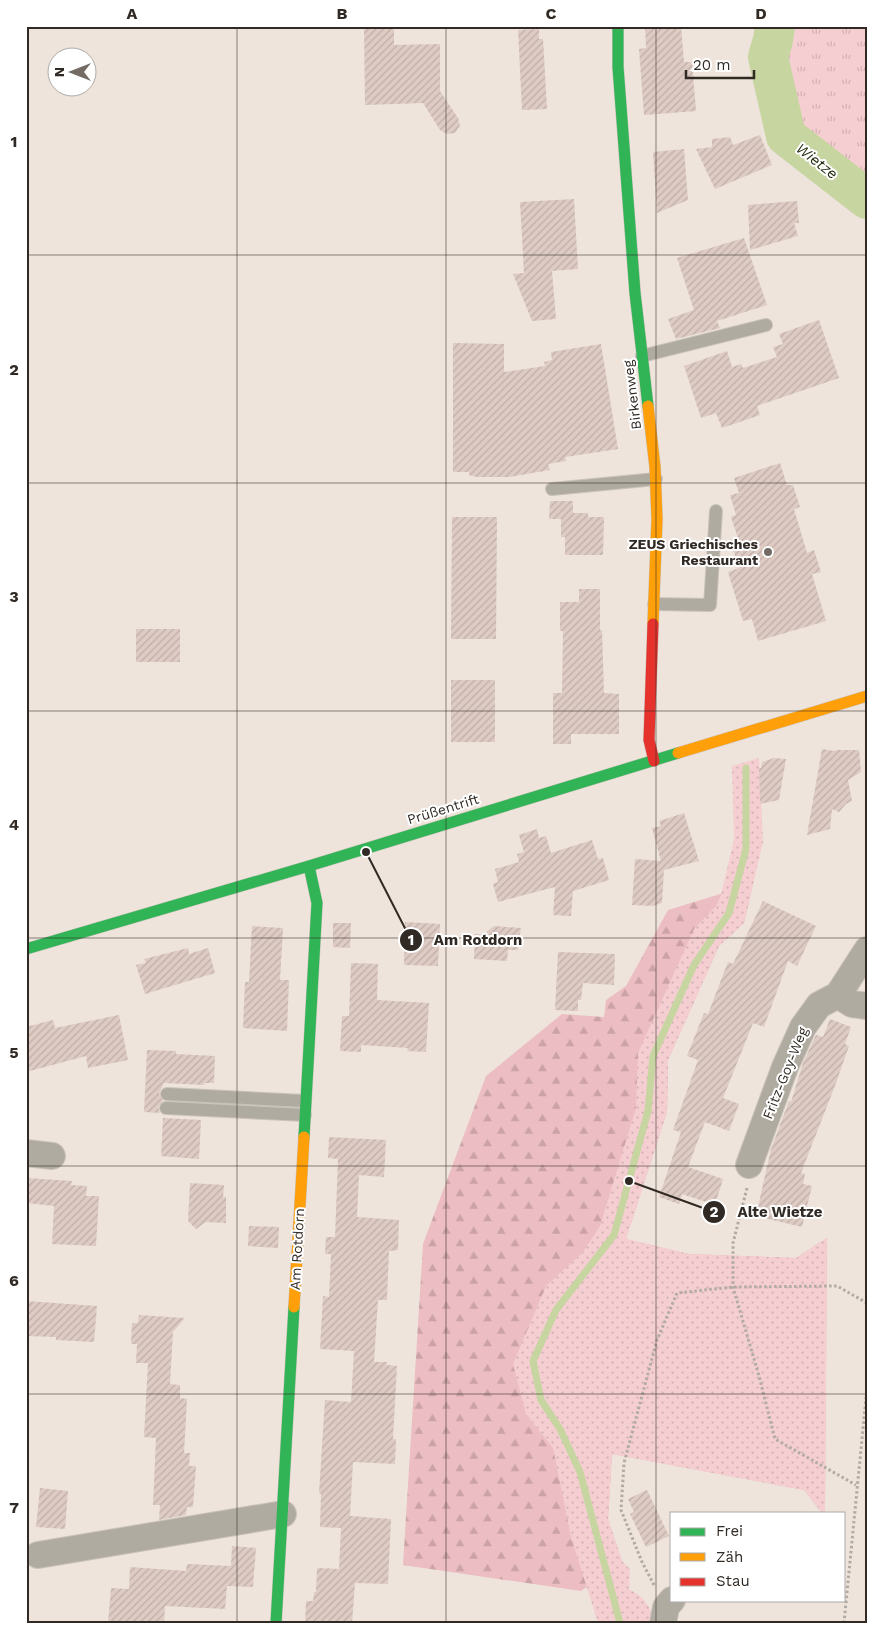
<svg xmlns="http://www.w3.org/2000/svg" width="893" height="1649" viewBox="0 0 893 1649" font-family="'Work Sans',sans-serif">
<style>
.grass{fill:url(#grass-tufts)}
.forest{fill:url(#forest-firs)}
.park{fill:url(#park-dots)}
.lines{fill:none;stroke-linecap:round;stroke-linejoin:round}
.stream{stroke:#c7d5a1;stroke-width:7}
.river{stroke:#c7d5a1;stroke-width:40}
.building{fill:url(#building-hatch)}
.lane-casing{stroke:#cac3bc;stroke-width:14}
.street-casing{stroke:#cac3bc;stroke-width:28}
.fast-casing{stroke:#cac3bc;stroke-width:12}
.slow-casing{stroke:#cac3bc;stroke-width:12}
.jam-casing{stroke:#cac3bc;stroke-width:12}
.path{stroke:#b1aba3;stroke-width:3;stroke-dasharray:2.5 2.5;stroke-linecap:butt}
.lane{stroke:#b0aba1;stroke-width:12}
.street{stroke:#b0aba1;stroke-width:26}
.fast{stroke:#30b455;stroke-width:11}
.slow{stroke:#ff9f0a;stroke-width:11}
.jam{stroke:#e5322d;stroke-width:11}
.grid{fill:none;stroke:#312a24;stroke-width:1;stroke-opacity:0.55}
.poi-dot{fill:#736b64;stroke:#fff;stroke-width:2}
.labels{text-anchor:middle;stroke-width:4;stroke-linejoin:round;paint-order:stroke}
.street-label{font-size:14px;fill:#312a24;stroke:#fff}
.poi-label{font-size:14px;font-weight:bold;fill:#312a24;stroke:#fff;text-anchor:end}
.water-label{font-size:15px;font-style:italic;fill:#252e10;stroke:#fff}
.leader{fill:none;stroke:#312a24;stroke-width:2}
.callout-dot{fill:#312a24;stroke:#fff;stroke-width:2}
.mark-label{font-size:15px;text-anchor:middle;font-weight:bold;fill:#fff}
.callout-label{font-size:15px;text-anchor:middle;font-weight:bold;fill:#312a24;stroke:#fff;stroke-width:4;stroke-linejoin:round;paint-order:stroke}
.neatline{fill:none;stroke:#312a24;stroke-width:2}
.grid-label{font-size:16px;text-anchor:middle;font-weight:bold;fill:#312a24}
</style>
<defs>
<pattern id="grass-tufts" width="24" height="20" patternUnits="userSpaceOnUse" patternTransform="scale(1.25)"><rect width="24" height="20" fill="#f5ced2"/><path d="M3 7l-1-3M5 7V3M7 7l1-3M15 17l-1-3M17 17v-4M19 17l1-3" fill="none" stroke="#d2b1b4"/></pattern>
<pattern id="forest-firs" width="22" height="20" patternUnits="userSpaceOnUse" patternTransform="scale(1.25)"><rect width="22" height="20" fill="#ecbdc3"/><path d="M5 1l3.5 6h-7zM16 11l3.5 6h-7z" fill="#cba3a7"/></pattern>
<pattern id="park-dots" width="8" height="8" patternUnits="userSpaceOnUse" patternTransform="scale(1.25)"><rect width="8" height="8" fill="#f5ced2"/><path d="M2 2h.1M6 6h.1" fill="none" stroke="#d2b1b4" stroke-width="1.8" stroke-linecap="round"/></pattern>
<pattern id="building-hatch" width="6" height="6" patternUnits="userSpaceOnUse" patternTransform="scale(1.25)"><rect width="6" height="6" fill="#decbc4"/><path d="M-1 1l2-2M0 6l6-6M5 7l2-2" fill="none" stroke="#bfaea8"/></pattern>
</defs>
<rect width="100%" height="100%" fill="#eee4db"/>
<path class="grass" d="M770 26H867V209L779 139 763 55 768 39Z"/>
<path class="forest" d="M753 884 744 923 719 946 668 1060 667 1112 626 1239 689 1254 796 1258 827 1238 825 1513H822L804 1490 612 1454 608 1519 622 1561 581 1591 403 1565 423 1244 486 1076 562 1014 604 1017 606 1000 626 986 668 910Z"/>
<path class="park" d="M759 758 763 842 744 923 719 946 668 1060 667 1112 626 1239 689 1254 796 1258 827 1238 825 1513H822L804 1490 612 1454 608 1519 622 1561 630 1569 629 1589C643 1596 652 1607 654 1623H598L571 1537 553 1448 526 1414 513 1364 546 1286 583 1252 600 1226 636 1108 638 1053 694 929 716 906 721 895 734 839 732 766Z"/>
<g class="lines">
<path class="stream" d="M620 1623 580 1472 560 1429 541 1400 533 1361 556 1310 614 1235 648 1111 653 1056 694 965 729 913 746 849V768"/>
<path class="river" d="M775 26 773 40 768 57 786 136 867 199"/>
</g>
<path class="building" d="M364 26H394V45L440 44V91L458 118 460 126 455 133 447 134 440 130 423 103 365 105Z
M645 26H681L684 62H692L696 111 644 115 639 49 646 48Z
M539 29V39H543L547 109 522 110 518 30Z
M760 135 772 165 715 189 696 149 712 147V139L730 137 733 145Z
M684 149 688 200 657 213 653 152Z
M574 199 578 269 552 271 556 319 532 321 513 274 524 273 520 202Z
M797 201 799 223H794L798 236 750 250 748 205Z
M744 238 767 305 717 321 720 328 676 339 668 319 694 310 677 258Z
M819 320 839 378 757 406 760 415 722 428 716 413 701 418 684 366 727 351 732 367 741 364 743 368 777 357 773 347 783 344 779 334Z
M453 343 504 344V372L545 366 544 362 552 360 551 352 601 344 618 449 565 457 566 461 548 464 550 470 509 477H477L469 475V472H453Z
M780 463 787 485H793L800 507 794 509 807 553 814 550 821 572 812 574 826 621 758 641 752 619 743 621 728 572 739 568 730 540 738 538 731 517 736 515 730 495 739 493 734 478Z
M550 501H573V513H588V517H604L603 555H565V537H561V519H549Z
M452 517H497L496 639H451Z
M579 589H600V630H602L604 693 619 694V734H571V744H553V693H562L563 631H560V602H579Z
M136 629H180V662H136Z
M451 680H495V742H451Z
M822 749 834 751 836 750H859L861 772 848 780 852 801 846 804 839 812 832 809 830 829 807 835Z
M774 758 786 759 779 800 760 804 759 768H761L762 762Z
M684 813 699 861 664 870 662 903 652 906 632 905 635 859 661 861 652 828 661 826 659 821Z
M537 829 539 838 546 836 551 853 592 840 598 859 603 858 609 880 573 891 571 916 553 915 555 887 498 902 493 884 498 882 495 869 519 862 517 854 524 852 519 835Z
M763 901 816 926 797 966 788 961 764 1027 753 1023 723 1098 739 1104 729 1131 705 1122 688 1167 723 1179 715 1205 682 1194 679 1204 659 1197 681 1132 673 1130 698 1060 687 1056 704 1013 708 1014 728 962 733 964Z
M405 922 440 924 438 966 404 965Z
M333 923H351L350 948 333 947Z
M252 926 283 928 280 980H289L287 1031 243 1028 245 982H249Z
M494 926 521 928 518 950H508L507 961 474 959 475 934H484Z
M188 948 189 954 208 948 215 973 145 994 136 965 146 963 144 959Z
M558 952 615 954 614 985 583 983 581 1000H578V1011L555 1010Z
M351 963 378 964 377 1000 429 1003 426 1052 407 1051 408 1048 361 1045V1052L340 1051 342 1016H349Z
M119 1015 128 1060 88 1068 86 1056 26 1072V1027L53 1020 55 1028Z
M830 1019 851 1027 845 1044 849 1046 836 1083 801 1173 805 1174 803 1184 812 1186 802 1227 756 1216 771 1149 789 1101 791 1102 803 1063 816 1035 823 1037Z
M147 1050 176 1051V1054L215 1056 214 1083H204V1085L164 1083 159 1093 163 1101 158 1107 160 1113 144 1112Z
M163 1118 201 1120 199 1159 161 1156Z
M329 1137 386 1140 384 1177 359 1175 357 1217 399 1220 398 1250 389 1251 387 1300H378L374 1362H387V1365L397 1366 393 1439H396L395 1464 353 1462 350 1516 391 1519 388 1584 355 1583 352 1623H305L306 1601H313L314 1592H316L317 1568 339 1569 341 1528 320 1527 321 1494 319 1493 325 1400 351 1402 354 1351 320 1349 323 1296 329 1297 331 1254H325L326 1237H335L338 1159 328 1158Z
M26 1178 72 1181 71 1185 87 1186 86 1196H99L96 1246 52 1244 54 1206 26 1203Z
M190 1183 224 1185 223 1197H226V1223L206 1222 196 1229 188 1221Z
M249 1226 279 1227 278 1248 248 1246Z
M26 1301 97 1306 94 1342 56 1340V1337L26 1336Z
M139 1315 185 1318 173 1332 170 1384 180 1385V1398L187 1399 184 1453H190L189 1466H196L193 1507H187L186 1515 159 1520 160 1505H153L156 1438 144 1437 148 1363H136L137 1344H131L132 1323H138Z
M40 1488 68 1491 65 1529 36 1527Z
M647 1490 669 1536 646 1547 630 1514 634 1512 628 1499Z
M232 1546 256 1548 253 1587 227 1586 225 1609 165 1606 164 1623H108L111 1588 129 1589 130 1567 186 1571 187 1564 231 1566Z"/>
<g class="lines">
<defs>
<path id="lane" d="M642 356 766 325
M552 489 656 479
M654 604 710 605 716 511
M167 1094 305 1101
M166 1108 305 1115"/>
<path id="street" d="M838 995 852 1004 867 1006
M26 1153 52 1156
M749 1165 785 1067 803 1027 819 1005 838 995 867 950
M38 1555 283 1514
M663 1623 666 1607 672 1600"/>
<path id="fast" d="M618 26V67L635 293 648 406
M26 949 309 866 678 753
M304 1137 317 903 309 866
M276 1623 294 1307"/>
<path id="slow" d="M648 406 655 467 657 519 653 624
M678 753 867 696
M294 1307 304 1137"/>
<path id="jam" d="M653 624 649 740 654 761"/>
</defs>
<use href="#lane" class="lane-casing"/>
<use href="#street" class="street-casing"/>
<use href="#fast" class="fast-casing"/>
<use href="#slow" class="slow-casing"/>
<use href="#jam" class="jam-casing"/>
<path class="path" d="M747 1188 733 1243V1287L759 1376 775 1439 856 1485
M654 1585 642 1562 621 1510 624 1463 657 1340 677 1293 733 1287 837 1286 867 1303
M844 1623 867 1388"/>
<use href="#lane" class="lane"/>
<use href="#street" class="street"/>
<use href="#fast" class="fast"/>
<use href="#slow" class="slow"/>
<use href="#jam" class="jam"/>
</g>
<path class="grid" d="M237 26V1623M446 26V1623M656 26V1623M26 255H867M26 483H867M26 711H867M26 938H867M26 1166H867M26 1394H867"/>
<circle class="poi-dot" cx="768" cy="552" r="5"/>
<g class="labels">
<g class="street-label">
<text transform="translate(632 395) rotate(-97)" y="5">Birkenweg</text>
<text transform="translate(443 809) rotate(-17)" y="5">Prüßentrift</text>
<text transform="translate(785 1073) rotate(-68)" y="5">Fritz-Goy-Weg</text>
<text transform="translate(297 1249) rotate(-87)" y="5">Am Rotdorn</text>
</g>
<g class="poi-label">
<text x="758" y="549">ZEUS Griechisches<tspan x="758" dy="16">Restaurant</tspan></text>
</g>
<g class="water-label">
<text transform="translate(817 161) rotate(38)" y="5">Wietze</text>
</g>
</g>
<path class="leader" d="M366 852L411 940M629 1181L714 1212"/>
<g class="callout-dot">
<circle cx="366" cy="852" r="5"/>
<circle cx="629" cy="1181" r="5"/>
<circle cx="411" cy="940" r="12"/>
<circle cx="714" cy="1212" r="12"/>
</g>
<g class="mark-label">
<text x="411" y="945">1</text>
<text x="714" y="1217">2</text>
</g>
<g class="callout-label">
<text x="478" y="945">Am Rotdorn</text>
<text x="780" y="1217">Alte Wietze</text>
</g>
<rect width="893" height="1649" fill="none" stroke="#ffffff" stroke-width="55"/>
<rect x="670" y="1512" width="175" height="90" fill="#ffffff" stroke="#adaaa7"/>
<rect x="680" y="1528" width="25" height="8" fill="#30b455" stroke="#adaaa7"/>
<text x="716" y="1536" font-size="15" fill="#312a24">Frei</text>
<rect x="680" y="1553" width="25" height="8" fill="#ff9f0a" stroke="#adaaa7"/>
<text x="716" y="1562" font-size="15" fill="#312a24">Zäh</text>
<rect x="680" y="1578" width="25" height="8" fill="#e5322d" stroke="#adaaa7"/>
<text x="716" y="1586" font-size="15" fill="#312a24">Stau</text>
<g transform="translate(72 72) rotate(270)"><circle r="24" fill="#ffffff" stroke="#adaaa7"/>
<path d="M0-4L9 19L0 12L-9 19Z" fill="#736b64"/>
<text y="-8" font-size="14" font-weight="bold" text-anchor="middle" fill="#312a24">N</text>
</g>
<path d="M686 70v8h68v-8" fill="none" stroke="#312a24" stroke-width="2.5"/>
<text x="693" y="70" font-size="15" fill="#312a24" stroke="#ffffff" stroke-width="4" paint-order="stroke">20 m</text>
<rect x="28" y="28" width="838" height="1594" class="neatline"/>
<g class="grid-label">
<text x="132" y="19">A</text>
<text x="342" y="19">B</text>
<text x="551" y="19">C</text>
<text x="761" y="19">D</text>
<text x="14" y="147">1</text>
<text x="14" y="375">2</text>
<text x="14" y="602">3</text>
<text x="14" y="830">4</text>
<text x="14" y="1058">5</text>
<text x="14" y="1286">6</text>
<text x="14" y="1513">7</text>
</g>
</svg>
